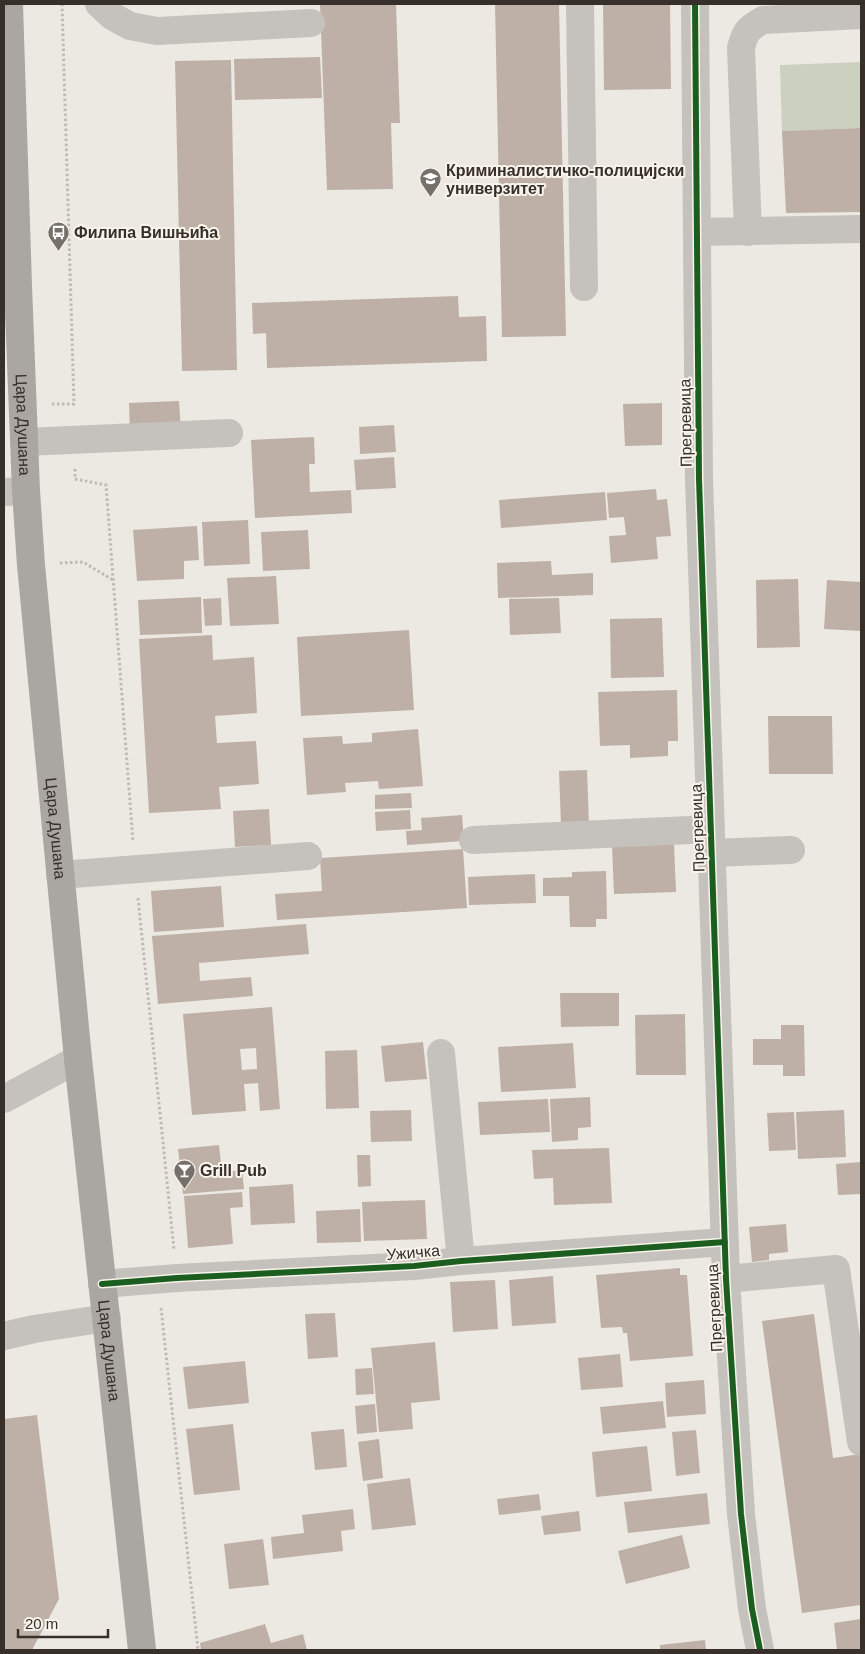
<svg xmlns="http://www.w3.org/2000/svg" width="865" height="1654" viewBox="0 0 865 1654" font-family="Helvetica,sans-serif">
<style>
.green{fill:#cbd1be}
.building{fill:#beb0a6;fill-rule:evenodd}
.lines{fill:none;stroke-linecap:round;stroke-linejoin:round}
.path{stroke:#bebab4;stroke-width:3;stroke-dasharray:2.5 2.5;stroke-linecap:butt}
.minor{stroke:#c5c1bc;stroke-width:28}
.major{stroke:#aaa6a1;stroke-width:28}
.cycleway-casing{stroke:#f8f4eb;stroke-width:9}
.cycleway{stroke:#1b5e20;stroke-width:6}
.labels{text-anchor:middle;stroke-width:4;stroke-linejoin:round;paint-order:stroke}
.poi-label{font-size:16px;font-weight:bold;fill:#362f2a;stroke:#f8f4eb;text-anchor:start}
.street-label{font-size:16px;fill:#362f2a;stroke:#f8f4eb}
</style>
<rect width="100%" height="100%" fill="#ece9e3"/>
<path class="green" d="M861 62V128L782 131 780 65Z"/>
<path class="building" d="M320 4H396L400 123H391L393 189 327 190Z
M495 4H559L566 336 502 337Z
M603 4H670L671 89 604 90Z
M320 57 322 98 235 100 234 59Z
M231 60 237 370 182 371 175 61Z
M861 128V212L786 213 782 131Z
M458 296 459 317 486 316 487 361 267 368 266 333 253 334 252 303Z
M179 401 181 432 130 434 129 403Z
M662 403V445L625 446 623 404Z
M394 425 396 452 360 454 359 427Z
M314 437 315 464H309L310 492 351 490 352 513 255 518 251 440Z
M394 457 396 488 356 490 354 460Z
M656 489 657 500 667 499 671 536 656 537 658 559 611 563 609 536 626 535 624 517 609 518 607 493Z
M605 492 607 520 501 528 499 500Z
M248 520 250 564 204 566 202 522Z
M197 526 199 560 184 561V579L137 581 133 530Z
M308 530 310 569 263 571 261 532Z
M551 561 552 575 593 573V595L498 598 497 563Z
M276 576 279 624 230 626 227 578Z
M798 579 800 647 757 648 756 580Z
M827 580 861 582V631L824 629Z
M201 597 202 633 140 635 138 600Z
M221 598 222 625 205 626 203 599Z
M559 598 561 633 510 635 509 599Z
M662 618 664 677 611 678 610 619Z
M409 630 414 710 301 716 297 637Z
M212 635 213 660 254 657 257 713 215 716 217 743 256 741 259 784 219 787 221 809 149 813 139 639Z
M677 690 678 741H668V756L630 758V745L600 746 598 692Z
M768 716H832L833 774H769Z
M418 729 423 786 379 789 378 781 345 783 346 792 307 795 303 738 342 736 343 744 372 742V733Z
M587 770 589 825 561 826 559 771Z
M411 793 412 808 375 809V795Z
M269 809 271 845 235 847 233 811Z
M410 810 411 829 376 831 375 812Z
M462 815 464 841 407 845 406 831 422 830 421 818Z
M674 844 676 892 614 894 612 846Z
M463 849 467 908 277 920 275 894 322 891 320 858Z
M606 871 607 919H596V927H570L569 896H543V878L572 877V872Z
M535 874 536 903 469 905 468 877Z
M221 886 224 927 154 932 151 891Z
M306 924 309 954 199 963 200 981 251 977 253 996 158 1004 152 936Z
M560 993H619V1026L561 1027Z
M272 1007 280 1109 260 1111 258 1083 244 1084 246 1111 192 1115 183 1014ZM256 1048 257 1069 242 1070 240 1049Z
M685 1014 686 1075H636L635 1015Z
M781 1025H804L805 1076H783V1065H753V1039H781Z
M423 1042 427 1079 385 1082 381 1046Z
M573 1043 576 1088 501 1092 498 1047Z
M357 1050 359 1108 326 1109 325 1051Z
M590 1097 591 1127 578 1128V1140L552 1142 550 1099Z
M548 1099 550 1132 480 1135 478 1102Z
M411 1110 412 1141 371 1142 370 1111Z
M844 1110 846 1157 798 1159 796 1112Z
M794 1112 796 1150 769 1151 767 1113Z
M219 1145 222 1172 242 1170 244 1189 183 1194 178 1149Z
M609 1148 612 1203 554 1205 553 1178 534 1179 532 1150Z
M357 1155H370L371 1186 358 1187Z
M861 1162V1194L838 1195 836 1164Z
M293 1184 295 1223 251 1225 249 1187Z
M242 1192 243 1207 230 1208 233 1244 188 1248 184 1196Z
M425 1200 427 1239 364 1241 362 1202Z
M360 1209 361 1242 317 1243 316 1211Z
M786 1224 788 1252 769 1254V1260L752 1262 749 1227Z
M680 1268V1275H687L693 1356 630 1361 627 1333H623L622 1327 601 1328 596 1275Z
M553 1276 556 1323 512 1326 509 1280Z
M495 1280 498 1329 453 1332 450 1282Z
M335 1313 338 1357 308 1359 305 1314Z
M814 1314 833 1458 861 1454V1605L802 1613 762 1321Z
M435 1342 440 1400 411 1403 413 1429 379 1432 371 1348Z
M620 1354 623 1387 581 1390 578 1358Z
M245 1361 249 1403 188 1409 183 1367Z
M372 1368 374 1394 356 1395 355 1369Z
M704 1380 706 1414 667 1417 665 1383Z
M663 1401 666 1428 603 1434 600 1407Z
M375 1404 377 1432 357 1434 355 1406Z
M37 1415 59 1599 32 1650H4V1419Z
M233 1424 240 1490 194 1495 186 1429Z
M344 1429 347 1467 315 1470 311 1432Z
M696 1430 700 1473 676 1476 672 1432Z
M379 1439 383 1478 363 1481 358 1442Z
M647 1446 652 1491 596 1497 592 1452Z
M410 1478 416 1525 372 1530 367 1484Z
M707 1493 710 1524 628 1533 624 1502Z
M539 1494 541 1510 499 1515 497 1499Z
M353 1509 355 1529 341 1531 343 1551 273 1559 271 1537 304 1533 302 1515Z
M579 1511 581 1531 544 1535 541 1516Z
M682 1535 690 1568 626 1584 618 1551Z
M263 1539 269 1585 229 1589 224 1544Z
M861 1619V1650H837L834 1623Z
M265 1624 271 1643 303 1634 307 1650H201L200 1643Z
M705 1640 706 1650H660V1645Z"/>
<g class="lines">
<path class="path" d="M52 404H74L62 4
M75 469V479L106 485 133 842
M60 563 83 562 113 580
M138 898 174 1250
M161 1308 198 1650"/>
<path class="minor" d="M99 4 112 16 130 26 157 31 311 23
M580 4 584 287
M695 4 699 479 726 1279 741 1514 752 1609 760 1650
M697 232 861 229
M748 232 741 48C745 32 748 28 763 20L861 15
M25 442 229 433
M4 492 26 491
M473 840 711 829
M712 853 791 850
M60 875 308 856
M441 1053 461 1261
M4 1099 78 1059
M726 1279 836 1269 861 1442
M102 1284 177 1278 414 1266 461 1261 725 1242
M4 1336 34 1329 107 1318"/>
<path class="major" id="s1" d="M9 4 18 286 26 491 31 565 78 1059 142 1650"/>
<defs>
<path id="cycleway" d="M695 4 699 479 726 1279 741 1514 752 1609 760 1650
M102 1284 177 1278 414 1266 461 1261 725 1242"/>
</defs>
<use href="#cycleway" class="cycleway-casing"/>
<use href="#cycleway" class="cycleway"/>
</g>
<defs>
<symbol id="university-pin" viewBox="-11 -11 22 30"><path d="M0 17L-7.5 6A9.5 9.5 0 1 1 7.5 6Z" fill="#76706b" stroke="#f8f4eb"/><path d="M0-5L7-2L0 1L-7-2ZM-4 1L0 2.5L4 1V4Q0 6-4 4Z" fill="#fff"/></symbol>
<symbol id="bus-pin" viewBox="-11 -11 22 30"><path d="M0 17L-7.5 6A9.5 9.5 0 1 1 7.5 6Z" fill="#76706b" stroke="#f8f4eb"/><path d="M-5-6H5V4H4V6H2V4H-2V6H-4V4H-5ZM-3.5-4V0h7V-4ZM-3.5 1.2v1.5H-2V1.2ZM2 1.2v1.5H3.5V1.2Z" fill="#fff"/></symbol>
<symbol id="bar-pin" viewBox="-11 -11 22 30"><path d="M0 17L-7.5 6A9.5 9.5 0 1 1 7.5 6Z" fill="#76706b" stroke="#f8f4eb"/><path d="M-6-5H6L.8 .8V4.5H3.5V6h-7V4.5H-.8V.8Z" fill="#fff"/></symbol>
</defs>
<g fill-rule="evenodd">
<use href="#university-pin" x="418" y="166" width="25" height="34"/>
<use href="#bus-pin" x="46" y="220" width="25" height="34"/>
<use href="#bar-pin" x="172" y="1158" width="25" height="34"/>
</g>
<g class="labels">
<g class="poi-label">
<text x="446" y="176">Криминалистичко-полицијски<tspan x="446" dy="18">универзитет</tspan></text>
<text x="74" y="238">Филипа Вишњића</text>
<text x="200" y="1176">Grill Pub</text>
</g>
<g class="street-label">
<text transform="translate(685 423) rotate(-91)" y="6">Прегревица</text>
<text dy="6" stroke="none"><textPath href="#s1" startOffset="421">Цара Душана</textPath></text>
<text dy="6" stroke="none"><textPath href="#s1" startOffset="826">Цара Душана</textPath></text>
<text transform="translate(697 828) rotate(-92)" y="6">Прегревица</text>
<text transform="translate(413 1252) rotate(-5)" y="6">Ужичка</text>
<text transform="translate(714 1308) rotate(-93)" y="6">Прегревица</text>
<text dy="6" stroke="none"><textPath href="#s1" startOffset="1351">Цара Душана</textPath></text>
</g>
</g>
<rect width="865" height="1654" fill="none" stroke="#362f2a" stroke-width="10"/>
<path d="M18 1629v8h90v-8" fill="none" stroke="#362f2a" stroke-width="2.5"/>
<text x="25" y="1629" font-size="15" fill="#362f2a" stroke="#f8f4eb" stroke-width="4" paint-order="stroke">20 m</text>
</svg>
